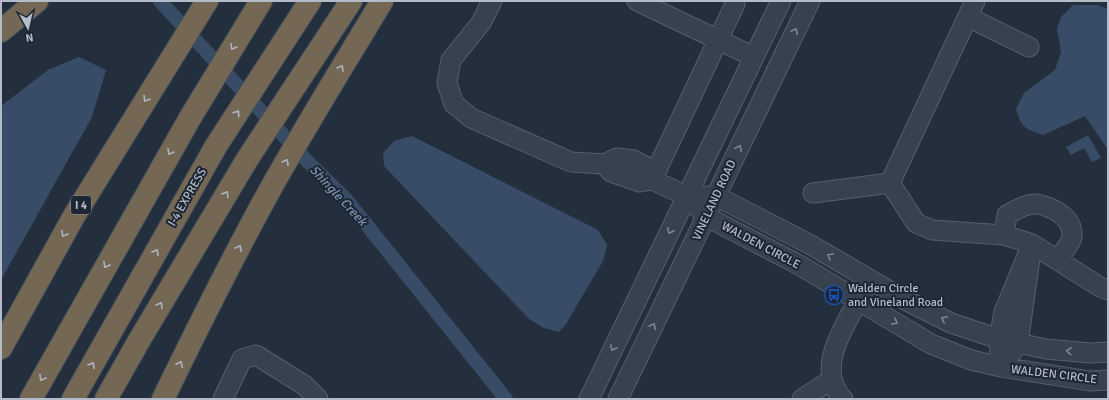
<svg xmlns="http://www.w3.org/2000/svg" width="1109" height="400" viewBox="0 0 1109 400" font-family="Signika,sans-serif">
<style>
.water{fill:#394c67}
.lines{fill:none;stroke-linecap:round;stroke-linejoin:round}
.canal{stroke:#394c67;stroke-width:14}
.minor-casing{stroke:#565f6c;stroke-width:21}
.highway-casing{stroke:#434c59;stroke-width:24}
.minor{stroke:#38414e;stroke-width:19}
.highway{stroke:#746855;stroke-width:22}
.oneway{stroke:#7c8592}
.oneway2{stroke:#aeb4bd}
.labels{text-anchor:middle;stroke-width:4;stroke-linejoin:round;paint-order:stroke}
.shield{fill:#1d2633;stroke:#878f9c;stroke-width:1}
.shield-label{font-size:11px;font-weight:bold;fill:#b4bcc9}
.street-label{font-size:12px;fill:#b4bcc9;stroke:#1d2633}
.poi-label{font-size:12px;fill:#b4bcc9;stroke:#1d2633;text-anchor:start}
.water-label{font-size:13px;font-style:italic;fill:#7c92b1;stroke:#1d2633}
</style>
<rect width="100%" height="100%" fill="#242f3e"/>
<path class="water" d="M1073 5H1098L1108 9V150L1085 116 1043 135C1026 129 1021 128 1016 109L1024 93 1055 70 1061 52 1057 29 1061 17Z
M79 57 106 70 92 117 1 280V106L48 70Z
M1088 135 1101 158 1092 162 1084 148 1071 155 1066 147Z
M412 136 598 230 607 245 603 261 566 324 559 332 544 328 529 319 384 166 383 153 394 141Z"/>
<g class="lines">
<path class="canal" d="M160 1 305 159 346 199 506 399"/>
<defs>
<path id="minor" d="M492 1 481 23 451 60 447 83 454 104 471 118 571 162 604 164 617 158 633 160 647 167 652 180
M637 1 754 57
M975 1 890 183 916 223 932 230 1004 235 1032 244 1100 287 1108 290
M968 17 1029 47
M604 164 611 172 640 182 652 180 687 196 707 217 801 266 931 344 971 360 1001 367 1090 381 1108 380
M652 180 735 4
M813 193 890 183
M687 196H716L811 245 905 300 951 323 999 339 1046 349 1090 353 1108 352
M1004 235 1007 215C1015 210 1027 203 1037 204 1053 207 1074 218 1072 237 1071 244 1061 254 1057 260
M1032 244 1018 344 1001 367 999 339 1004 312Z
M223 399 242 359 256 355 304 385 318 399
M589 399 781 1
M618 399 810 1
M802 399 831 380
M843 399C839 396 838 393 836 389 819 358 851 317 864 289"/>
<path id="highway" d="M1 31 37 1
M1 348 74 216 207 1
M31 399 190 118 261 1
M73 399 216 146 310 1
M106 399 140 339 248 158 351 1
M163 399C196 331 230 263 266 197 303 130 343 66 382 1"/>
</defs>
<use href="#minor" class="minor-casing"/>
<use href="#highway" class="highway-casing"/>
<use href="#minor" class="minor"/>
<use href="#highway" class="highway"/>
</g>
<defs><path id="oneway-chevron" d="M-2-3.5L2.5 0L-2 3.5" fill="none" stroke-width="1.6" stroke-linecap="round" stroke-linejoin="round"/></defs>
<g class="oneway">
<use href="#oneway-chevron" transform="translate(795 31) rotate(-64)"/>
<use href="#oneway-chevron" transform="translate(739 148) rotate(-64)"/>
<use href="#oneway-chevron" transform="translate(670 231) rotate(116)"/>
<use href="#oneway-chevron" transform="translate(830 256) rotate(-150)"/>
<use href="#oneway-chevron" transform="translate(944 319) rotate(-153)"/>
<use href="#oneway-chevron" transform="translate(895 322) rotate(31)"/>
<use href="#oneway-chevron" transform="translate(653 326) rotate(-64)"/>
<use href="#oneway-chevron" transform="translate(613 348) rotate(116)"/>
<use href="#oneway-chevron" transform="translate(1069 351) rotate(-175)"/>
</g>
<g class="oneway2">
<use href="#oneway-chevron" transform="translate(233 47) rotate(121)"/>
<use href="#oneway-chevron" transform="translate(341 68) rotate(-59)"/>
<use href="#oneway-chevron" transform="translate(146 99) rotate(122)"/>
<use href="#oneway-chevron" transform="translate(237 113) rotate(-57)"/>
<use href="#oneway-chevron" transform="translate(170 152) rotate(120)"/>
<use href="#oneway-chevron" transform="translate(286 162) rotate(-60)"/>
<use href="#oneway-chevron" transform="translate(226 194) rotate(-59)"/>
<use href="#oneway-chevron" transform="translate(64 234) rotate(119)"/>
<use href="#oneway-chevron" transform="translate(239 248) rotate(-62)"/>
<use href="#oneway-chevron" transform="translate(156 252) rotate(-60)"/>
<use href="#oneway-chevron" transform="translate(106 265) rotate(119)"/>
<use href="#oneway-chevron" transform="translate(160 305) rotate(-59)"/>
<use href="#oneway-chevron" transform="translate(180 364) rotate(-64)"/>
<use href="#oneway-chevron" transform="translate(92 365) rotate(-60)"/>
<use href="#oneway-chevron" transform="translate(42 378) rotate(119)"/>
</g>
<defs>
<symbol id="bus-ring" viewBox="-11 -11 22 22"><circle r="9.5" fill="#1d2633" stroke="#1a4fb4" stroke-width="1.5"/><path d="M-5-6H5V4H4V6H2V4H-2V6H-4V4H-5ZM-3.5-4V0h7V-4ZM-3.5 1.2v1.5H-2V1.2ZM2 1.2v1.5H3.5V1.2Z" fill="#1a4fb4"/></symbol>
</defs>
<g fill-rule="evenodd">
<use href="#bus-ring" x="823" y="284" width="22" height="22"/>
</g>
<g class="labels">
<rect class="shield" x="71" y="196" width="20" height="18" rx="3"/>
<g class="shield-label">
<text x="81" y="209">I 4</text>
</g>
<g class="street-label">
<text transform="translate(187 197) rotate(-60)" y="4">I-4 EXPRESS</text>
<text transform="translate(714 200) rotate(-65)" y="4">VINELAND ROAD</text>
<text transform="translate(761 245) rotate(28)" y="4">WALDEN CIRCLE</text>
<text transform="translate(1054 374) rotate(7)" y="4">WALDEN CIRCLE</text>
</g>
<g class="poi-label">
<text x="848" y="292">Walden Circle<tspan x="848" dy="14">and Vineland Road</tspan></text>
</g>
<g class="water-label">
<text transform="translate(339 195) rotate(47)" y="5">Shingle Creek</text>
</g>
</g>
<rect width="1109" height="400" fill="none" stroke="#b4bcc9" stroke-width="4"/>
<g transform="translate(28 28) rotate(172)" stroke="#1d2633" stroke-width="3" paint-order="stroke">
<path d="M0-3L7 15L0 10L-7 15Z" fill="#b4bcc9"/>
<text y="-6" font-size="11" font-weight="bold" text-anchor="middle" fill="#b4bcc9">N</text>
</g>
</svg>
